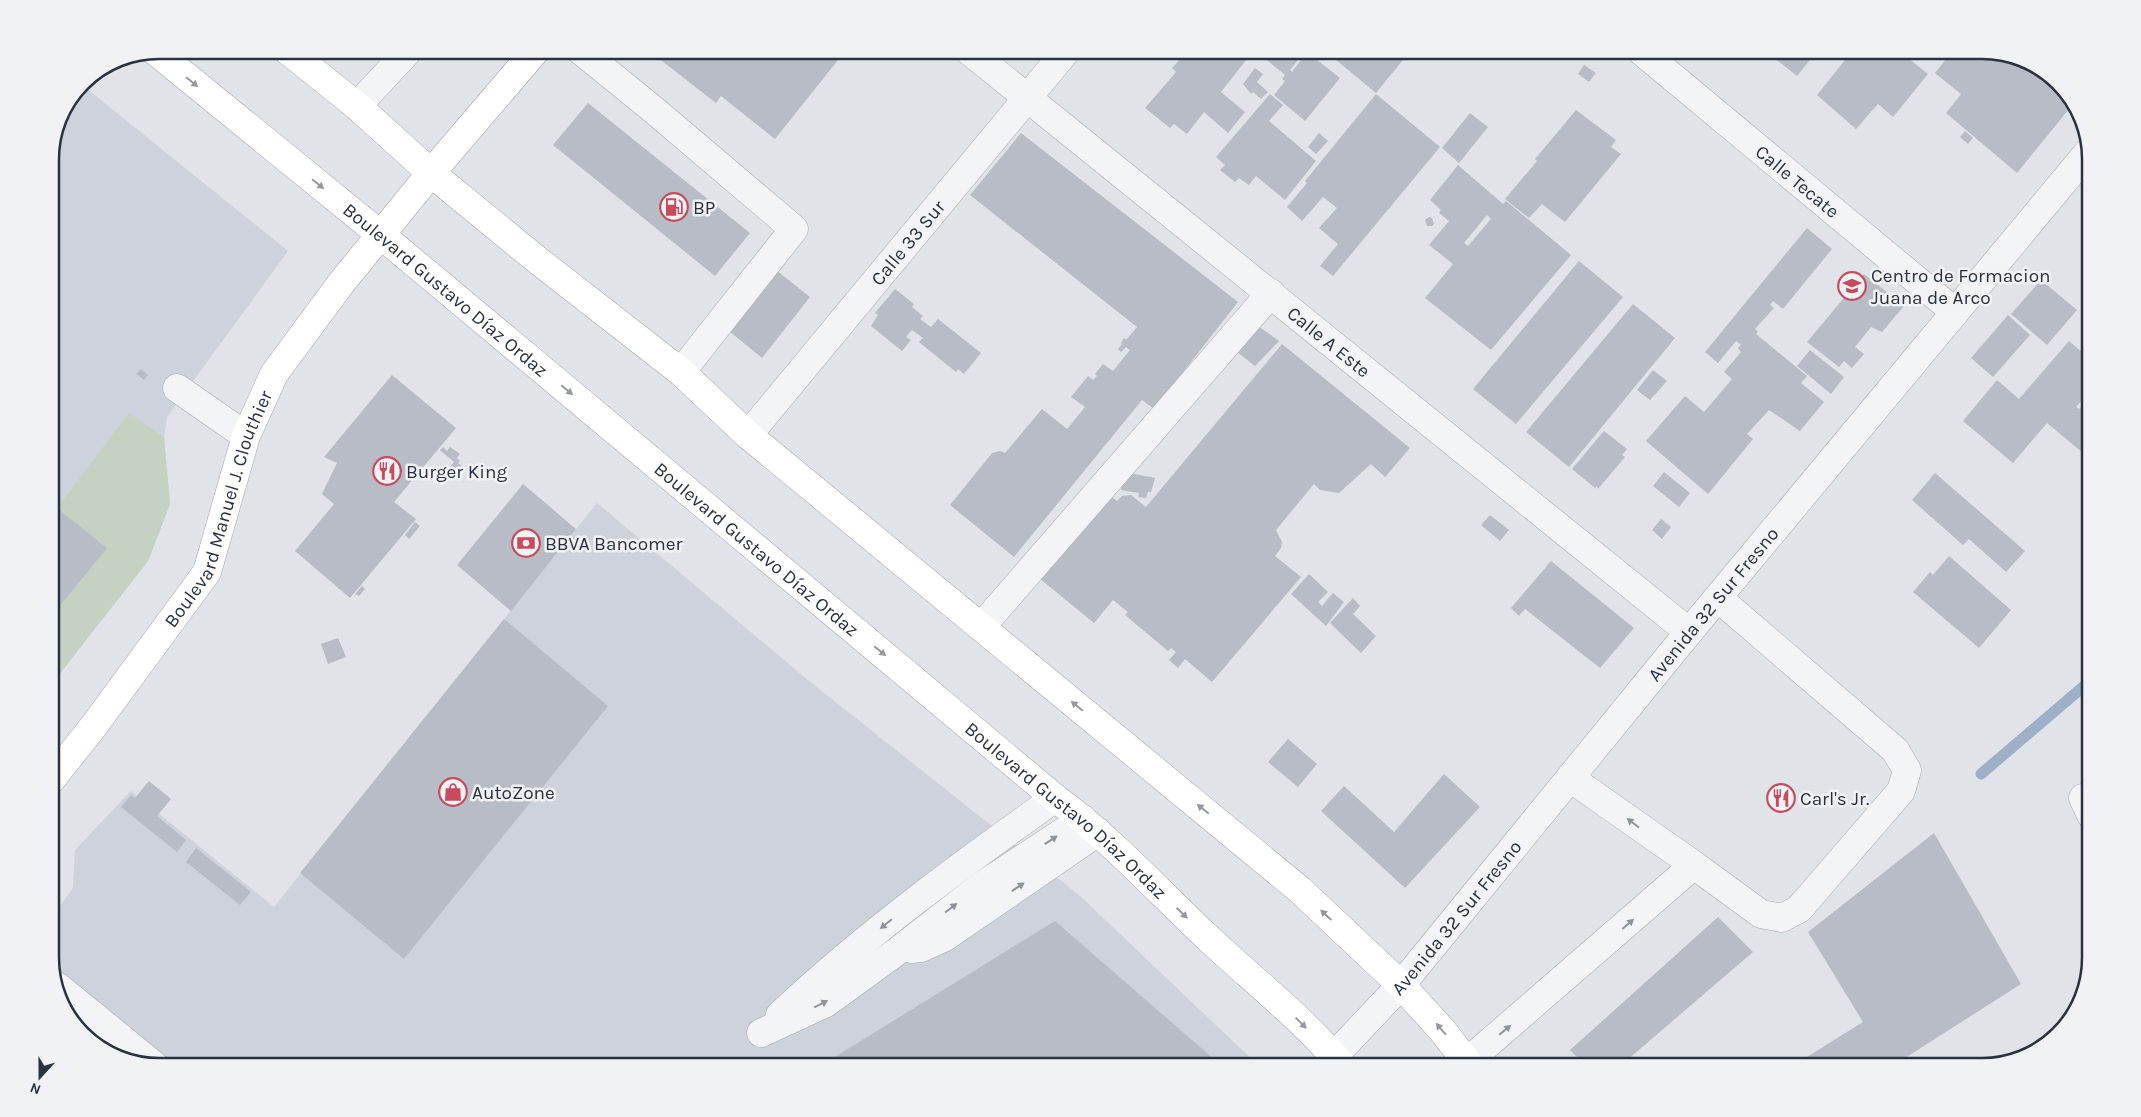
<svg xmlns="http://www.w3.org/2000/svg" width="2141" height="1117" viewBox="0 0 2141 1117" font-family="Karla,sans-serif">
<style>
.built{fill:#ced2da}
.green{fill:#c5d2c2}
.lines{fill:none;stroke-linecap:round;stroke-linejoin:round}
.stream{stroke:#9db0c7;stroke-width:11}
.building{fill:#b8bcc5;fill-rule:evenodd}
.minor-casing{stroke:#a6aab2;stroke-width:29}
.major-casing{stroke:#a0a7b3;stroke-width:29}
.minor{stroke:#f3f4f7;stroke-width:28}
.major{stroke:#fff;stroke-width:28}
.oneway{fill:#94989f}
.oneway2{fill:#8e929b}
.labels{text-anchor:middle;stroke-width:5;stroke-linejoin:round;paint-order:stroke}
.street-label{font-size:19px;fill:#2a313f;stroke:#f0f2f6}
.poi-label{font-size:19px;fill:#2a313f;stroke:#f0f2f6;text-anchor:start}
.rim{fill:none;stroke:#2a313f;stroke-width:2.5}
</style>
<rect width="100%" height="100%" fill="#e0e3e8"/>
<path class="built" d="M81 84 288 251 167 417 164 437 170 504 148 561 50 686V152L58 117Z
M597 503 809 681 1079 895 1260 1067H159L110 1056 68 1018 50 966V919L73 888 75 850 131 791 274 907Z"/>
<path class="green" d="M129 413 164 437 170 504 148 561 50 686V618L107 548 57 508Z"/>
<g class="lines">
<path class="stream" d="M1981 774 2091 680"/>
</g>
<path class="building" d="M648 50H789L802 60 811 50H846L775 139 721 96 716 103Z
M1177 50H1189L1194 53 1197 50H1236L1247 59 1221 92 1245 112 1228 133 1204 112 1187 134 1174 124 1170 128 1145 108 1176 72 1172 68 1184 55Z
M1259 50H1306L1290 70 1292 72 1307 52 1340 78 1305 121 1274 95 1285 81 1282 79 1285 75 1262 56 1264 54Z
M1324 50H1366L1372 55 1376 50H1411L1376 93Z
M1764 50H1818L1797 76Z
M1853 50H1898L1928 74 1893 117 1878 104 1856 129 1817 95Z
M1953 50H1982L2031 61 2073 99 2074 103 2017 173 1946 113 1961 94 1935 73Z
M1584 65 1596 73 1589 82 1578 74Z
M1255 68 1263 74 1257 82 1268 92 1261 99 1253 92 1251 94 1243 84Z
M1270 94 1283 105 1269 121 1316 161 1285 200 1256 176 1249 185 1239 178 1235 182 1220 170 1225 165 1216 157Z
M1376 94 1440 147 1333 276 1320 266 1338 244 1319 228 1337 208 1323 197 1302 221 1287 207 1307 183 1305 181Z
M588 103 750 233 715 276 553 145Z
M1576 110 1616 140 1611 147 1621 154 1565 222 1542 204 1529 218 1505 199 1537 161 1535 159Z
M1470 113 1488 127 1459 163 1442 148Z
M1965 131 1973 138 1968 144 1960 137Z
M1021 133 1238 302 1154 409 1142 400 1014 557 950 505 992 453 1000 451 1005 453 1042 409 1067 429 1085 407 1071 397 1088 376 1093 380 1097 376 1095 374 1103 364 1113 371 1130 350 1126 347 1121 352 1118 349 1122 344 1121 343 1124 338 1126 340 1137 327 970 195Z
M1319 133 1328 141 1316 154 1308 147Z
M1458 165 1503 204 1506 201 1571 255 1491 350 1425 298 1453 264 1429 245 1449 221 1439 213 1441 210 1430 200ZM1487 215 1491 219 1468 246 1464 243Z
M1429 217 1432 218 1434 224 1432 226H1427L1425 220Z
M1807 228 1832 249 1783 309 1773 301 1770 305 1774 308 1755 329 1758 331 1756 334 1807 376 1801 383 1824 402 1800 431 1769 410 1747 434 1753 439 1708 494 1646 441 1685 396 1704 412 1732 379 1724 372 1741 352 1738 348 1741 345 1736 341 1718 363 1705 352Z
M1579 261 1623 297 1516 424 1473 389Z
M771 266 810 297 762 358 723 326Z
M1864 274 1904 306 1882 332 1871 327 1855 347 1864 354 1852 368 1844 361 1839 367 1807 342Z
M2041 280 2077 310 2047 345 2011 314Z
M895 289 914 304 912 307 923 316 920 319 931 327 938 319 981 353 964 374 958 369 956 372 919 342 923 338 912 330 906 337 911 340 902 351 871 326 878 315 875 313Z
M1633 304 1675 338 1569 467 1526 432Z
M2091 309V328L2082 320Z
M2008 315 2030 335 1993 377 1971 358Z
M1251 321 1279 341 1255 366 1232 348Z
M2069 341 2091 360V390L2076 407 2079 409 2091 396V444L2083 453 2047 423 2013 463 1963 421 1997 380 2019 399Z
M1282 344 1410 448 1385 477 1371 464 1339 493 1320 490 1314 484 1276 530 1282 542 1281 548 1275 556 1301 577 1212 682 1185 659 1178 668 1169 660 1176 652 1171 648 1168 651 1125 615 1128 612 1113 600 1094 623 1039 578 1107 493 1117 501 1122 496 1131 495 1146 507Z
M1810 350 1844 377 1831 394 1797 366Z
M141 369 148 375 144 380 136 374Z
M1653 370 1667 381 1650 400 1637 390Z
M392 375 456 428 394 502 416 519 350 598 295 551 334 504 322 494 337 463 324 457Z
M1604 431 1627 449 1622 455 1625 457 1598 489 1597 486 1595 488 1572 469Z
M443 447 447 451 450 447 460 454 457 458 460 461 458 463 462 466 454 477 449 474 446 477 443 475 454 462 440 450Z
M1125 472 1155 478 1151 492H1148L1146 498 1138 497 1139 493 1121 490Z
M1664 472 1690 493 1679 507 1653 486Z
M1935 473 2025 551 2006 572 1969 539 1963 545 1912 500Z
M523 484 576 529 511 611 457 565Z
M57 508 107 548 50 618V517Z
M1490 515 1509 530 1500 541 1481 525Z
M1661 519 1671 527 1662 539 1652 530Z
M415 522 420 526 409 539 405 535Z
M1949 556 2011 610 1979 648 1913 592 1930 572 1933 575Z
M1551 561 1634 628 1600 668 1525 609 1519 616 1511 608Z
M1309 574 1328 592 1318 602 1322 606 1333 593 1344 602 1326 626 1291 594Z
M362 586 365 589 359 596 355 594Z
M1353 598 1360 606 1353 614 1376 636 1361 653 1330 623Z
M504 619 608 706 404 959 300 873Z
M338 638 346 657 328 664 321 644Z
M1288 739 1317 764 1298 787 1268 762Z
M1444 774 1480 807 1405 888 1321 811 1344 786 1394 832Z
M149 781 171 799 157 816 186 840 177 852 121 807 131 795 135 798Z
M1934 833 2021 984 1891 1067H1791L1863 1022 1808 932Z
M196 848 251 892 240 905 186 862Z
M1718 917 1753 952 1619 1067H1587L1570 1050Z
M1055 921 1223 1067H818L838 1055Z"/>
<g class="lines">
<defs>
<g id="minor">
<path d="M580 50 655 111 794 229 681 372"/>
<path id="s1" d="M968 50 1689 632"/>
<path id="s2" d="M1640 50 1955 312"/>
<path d="M357 106 409 50"/>
<path d="M177 388 246 436"/>
<path id="s3" d="M748 435 1067 50"/>
<path d="M981 627 1271 293"/>
<path d="M2083 798 2091 815"/>
<path d="M1694 865 1761 914 1782 918 1799 909 1901 791 1907 770 1895 750 1718 598"/>
<path d="M911 949 921 948 945 937 1098 832"/>
<path d="M57 986 155 1066"/>
<path d="M780 1015C865 935 960 866 1055 798"/>
<path d="M761 1033 826 1003 899 950 981 886 1083 819"/>
<path id="s4" d="M1334 1056 1401 985 1689 632 2090 150"/>
<path d="M1468 1061 1694 865 1570 778"/>
</g>
<g id="major">
<path d="M287 50 357 106 431 173 536 259 681 372 748 435 1300 890 1401 985 1442 1030 1471 1067"/>
<path id="s5" d="M155 51 381 235 1055 798C1110 838 1156 889 1206 936 1251 979 1303 1018 1343 1067"/>
<path id="s6" d="M50 781 93 727 207 572 246 436 274 374 342 282 431 173 536 50"/>
</g>
</defs>
<use href="#minor" class="minor-casing"/>
<use href="#major" class="major-casing"/>
<use href="#minor" class="minor"/>
<use href="#major" class="major"/>
</g>
<defs><path id="oneway-solid" d="M-6-.8H1V-3.2L6.5 0L1 3.2V.8H-6Z" transform="scale(1.25)"/></defs>
<g class="oneway">
<use href="#oneway-solid" transform="translate(192 82) rotate(39)"/>
<use href="#oneway-solid" transform="translate(318 184) rotate(39)"/>
<use href="#oneway-solid" transform="translate(567 390) rotate(40)"/>
<use href="#oneway-solid" transform="translate(880 651) rotate(39)"/>
<use href="#oneway-solid" transform="translate(1077 706) rotate(-141)"/>
<use href="#oneway-solid" transform="translate(1203 809) rotate(-141)"/>
<use href="#oneway-solid" transform="translate(1182 913) rotate(44)"/>
<use href="#oneway-solid" transform="translate(1326 915) rotate(-137)"/>
<use href="#oneway-solid" transform="translate(1301 1023) rotate(44)"/>
<use href="#oneway-solid" transform="translate(1441 1029) rotate(-131)"/>
</g>
<g class="oneway2">
<use href="#oneway-solid" transform="translate(1633 823) rotate(-143)"/>
<use href="#oneway-solid" transform="translate(1051 840) rotate(-33)"/>
<use href="#oneway-solid" transform="translate(1018 887) rotate(-34)"/>
<use href="#oneway-solid" transform="translate(951 908) rotate(-37)"/>
<use href="#oneway-solid" transform="translate(886 924) rotate(141)"/>
<use href="#oneway-solid" transform="translate(1628 924) rotate(-41)"/>
<use href="#oneway-solid" transform="translate(821 1004) rotate(-27)"/>
<use href="#oneway-solid" transform="translate(1505 1030) rotate(-40)"/>
</g>
<defs>
<symbol id="fuel-ring" viewBox="-11 -11 22 22"><circle r="9.5" fill="#f0f2f6" stroke="#c74b5b" stroke-width="1.5"/><path d="M-5.5-6h7V0h2V4h1.3V-2.5L3-4.5l.8-.8L6-3V5H2.5V1h-1V6h-7ZM-4.2-4.7v3.2H.2V-4.7Z" fill="#c74b5b"/></symbol>
<symbol id="school-ring" viewBox="-11 -11 22 22"><circle r="9.5" fill="#f0f2f6" stroke="#c74b5b" stroke-width="1.5"/><path d="M0-5L7-2L0 1L-7-2ZM-4 1L0 2.5L4 1V4Q0 6-4 4Z" fill="#c74b5b"/></symbol>
<symbol id="restaurant-ring" viewBox="-11 -11 22 22"><circle r="9.5" fill="#f0f2f6" stroke="#c74b5b" stroke-width="1.5"/><path d="M-5-6h1v4h1v-4h1v4h1v-4h1v5L-1.5 .5V6h-2V.5L-5-1ZM5-6V6H3V1.5H1.5Q1.5-4 5-6Z" fill="#c74b5b"/></symbol>
<symbol id="bank-ring" viewBox="-11 -11 22 22"><circle r="9.5" fill="#f0f2f6" stroke="#c74b5b" stroke-width="1.5"/><path d="M-6-4H6V4H-6ZM0-2.3a2.3 2.3 0 1 0 0 4.6a2.3 2.3 0 1 0 0-4.6Z" fill="#c74b5b"/></symbol>
<symbol id="shop-ring" viewBox="-11 -11 22 22"><circle r="9.5" fill="#f0f2f6" stroke="#c74b5b" stroke-width="1.5"/><path d="M-5-2.5h2.3a2.7 3.5 0 0 1 5.4 0H5L5.5 6h-11ZM-1.5-2.5h3a1.5 2.3 0 0 0-3 0Z" fill="#c74b5b"/></symbol>
</defs>
<g fill-rule="evenodd">
<use href="#fuel-ring" x="658" y="191" width="32" height="32"/>
<use href="#school-ring" x="1836" y="270" width="32" height="32"/>
<use href="#restaurant-ring" x="371" y="455" width="32" height="32"/>
<use href="#bank-ring" x="510" y="527" width="32" height="32"/>
<use href="#shop-ring" x="437" y="776" width="32" height="32"/>
<use href="#restaurant-ring" x="1765" y="782" width="32" height="32"/>
</g>
<g class="labels">
<g class="street-label">
<text dy="7" stroke="none"><textPath href="#s2" startOffset="205">Calle Tecate</textPath></text>
<text dy="7" stroke="none"><textPath href="#s3" startOffset="250">Calle 33 Sur</textPath></text>
<text dy="7" stroke="none"><textPath href="#s5" startOffset="376">Boulevard Gustavo Díaz Ordaz</textPath></text>
<text dy="7" stroke="none"><textPath href="#s1" startOffset="464">Calle A Este</textPath></text>
<text dy="7" stroke="none"><textPath href="#s6" startOffset="324">Boulevard Manuel J. Clouthier</textPath></text>
<text dy="7" stroke="none"><textPath href="#s5" startOffset="781">Boulevard Gustavo Díaz Ordaz</textPath></text>
<text dy="7" stroke="none"><textPath href="#s4" startOffset="590">Avenida 32 Sur Fresno</textPath></text>
<text dy="7" stroke="none"><textPath href="#s5" startOffset="1186">Boulevard Gustavo Díaz Ordaz</textPath></text>
<text dy="7" stroke="none"><textPath href="#s4" startOffset="185">Avenida 32 Sur Fresno</textPath></text>
</g>
<g class="poi-label">
<text x="693" y="214">BP</text>
<text x="1871" y="282">Centro de Formacion<tspan x="1871" dy="22">Juana de Arco</tspan></text>
<text x="406" y="478">Burger King</text>
<text x="545" y="550">BBVA Bancomer</text>
<text x="472" y="799">AutoZone</text>
<text x="1800" y="805">Carl's Jr.</text>
</g>
</g>
<path d="M0 0H2141V1117H0ZM159 59H1982A100 100 0 0 1 2082 159V958A100 100 0 0 1 1982 1058H159A100 100 0 0 1 59 958V159A100 100 0 0 1 159 59Z" fill="#f0f2f6" fill-rule="evenodd"/>
<path class="rim" d="M159 59H1982A100 100 0 0 1 2082 159V958A100 100 0 0 1 1982 1058H159A100 100 0 0 1 59 958V159A100 100 0 0 1 159 59Z"/>
<g transform="translate(40 1077) rotate(201)" stroke="#f0f2f6" stroke-width="4" paint-order="stroke">
<path d="M0-4L9 19L0 12L-9 19Z" fill="#2a313f"/>
<text y="-8" font-size="14" font-weight="bold" text-anchor="middle" fill="#2a313f">N</text>
</g>
</svg>
